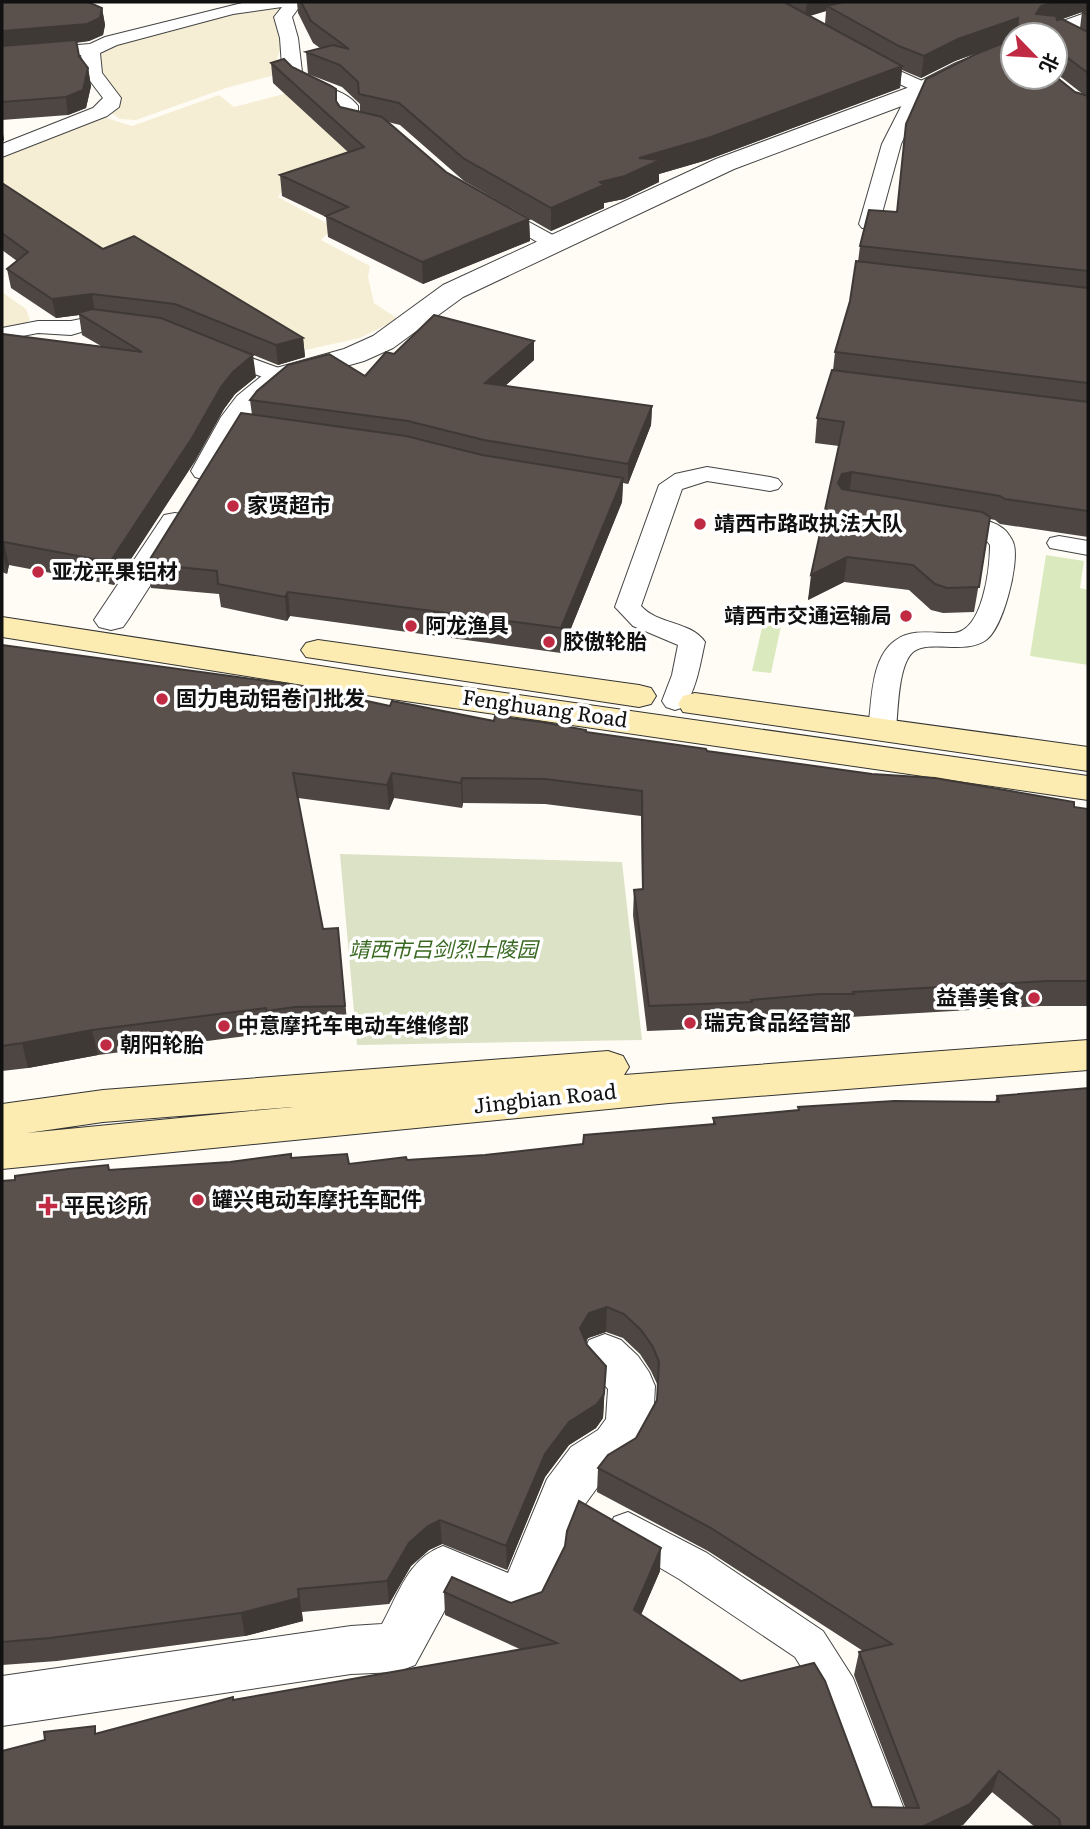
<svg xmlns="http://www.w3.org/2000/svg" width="1090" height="1829" viewBox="0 0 1090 1829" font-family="Literata,'Noto Sans SC',serif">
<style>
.farmland{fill:#f5eed5}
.green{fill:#daeabe}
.cemetery{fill:#dce2c5}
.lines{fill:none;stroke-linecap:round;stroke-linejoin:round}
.lane-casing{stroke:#444;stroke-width:2}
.street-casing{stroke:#444;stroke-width:2}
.secondary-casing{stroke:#333;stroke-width:2}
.lane{fill:#fff;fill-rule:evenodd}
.street{fill:#fff;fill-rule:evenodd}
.secondary{fill:#fdecb2;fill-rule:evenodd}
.wall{fill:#4d4642;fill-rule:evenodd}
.shaded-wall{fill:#3f3936}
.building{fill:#5a514d;stroke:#3f3936;stroke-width:2}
.poi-dot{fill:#c02a43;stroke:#fff;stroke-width:2.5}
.labels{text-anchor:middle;stroke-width:7;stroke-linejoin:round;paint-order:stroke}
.poi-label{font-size:21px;font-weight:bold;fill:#111;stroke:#fff;text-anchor:start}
.street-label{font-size:21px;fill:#111;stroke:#fff}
.park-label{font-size:21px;font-style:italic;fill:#396921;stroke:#fff}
</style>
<rect width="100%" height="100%" fill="#fffcf5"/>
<path class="farmland" d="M274 5 284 7 283 41 277 59 280 66 279 74 226 88 136 120 120 119 110 112 120 103 119 97 106 78 98 72 95 56 101 50 195 21Z
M299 90 358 152 283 190 278 197 334 227 321 240 370 266 368 277 374 303 398 319 360 338 287 354 112 261 2 194V156L100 116 132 126 219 95 234 107Z
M2 292 26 309 30 320 19 328 2 331Z"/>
<path class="green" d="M1046 555 1084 561 1080 588 1088 590V665L1030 656Z
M765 615 783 617 771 673 752 671Z"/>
<path class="cemetery" d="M340 854 622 862 642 1040 357 1045Z"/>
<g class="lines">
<defs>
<path id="lane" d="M246 2H303L292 17 298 38 302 72C317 89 344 87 358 106V118L383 123 385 127 383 131 360 133 340 121 338 106 303 90 290 81 282 66 280 38 274 17 282 7 233 14 117 45 100 53 102 73 121 98 119 107 107 116 2 157V144L93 108 103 98 84 73 81 55 2 61V51L90 44 105 37Z
M866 56 929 84 932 88 924 93 901 144 879 224 876 228H862L859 224 882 144 910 89 860 65 857 61Z
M496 204 560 239 563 243 560 247H546L489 214 486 210 489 206Z
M95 316 127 320 130 325 127 330 119 331 95 328 71 335 38 333 2 340V328L38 321H71Z
M216 345 287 371 290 376 287 381 279 383 208 357 205 352 208 347Z
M707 467 770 477 778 479 782 484 778 489 770 491 707 481 682 489 641 606C658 625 691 621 705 642 700 664 697 688 684 707L675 710 666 707 662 701 672 675 678 645 633 626 615 607 659 485 675 474Z
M950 515C967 517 993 518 1006 531 1009 535 1013 540 1014 545 1019 565 1003 628 986 640 965 655 929 639 913 652 898 665 898 711 896 730L892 736 882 739 872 736 868 730C872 703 870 657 896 640 913 628 935 634 954 633 983 631 990 568 990 545 980 529 958 531 941 527L938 522 941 517Z
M1059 536 1088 541V555L1050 548 1047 543 1050 538Z
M628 1512 707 1553 823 1631 853 1678 911 1827H869L823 1702 795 1657 679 1579 614 1541 609 1529 614 1517Z"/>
<path id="street" d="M1088 12V27L1055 39V35H1035L1038 30Z
M1013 42V57L972 73 923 98 734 169 463 297 393 348 364 361 289 382 257 408 217 477 206 480 195 477 191 471 221 417 237 396 269 370 344 349 373 336 443 285 716 159 907 88 956 63Z
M175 513 186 515 191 522 128 620 123 627 111 630 99 627 94 620 164 515Z
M605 1334 621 1340 638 1356 649 1372 655 1386 653 1424 632 1460 605 1477 583 1507 564 1554 562 1568 541 1612 513 1623 452 1597 415 1665 397 1672 351 1674 2 1726V1676L351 1626 382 1624C399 1593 408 1559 443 1546L508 1573 547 1479 571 1447 598 1430 606 1419 608 1389 589 1368 582 1354 589 1340Z"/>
<path id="secondary" d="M2 617 385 676 1088 776V800L385 698 2 637Z
M318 640 639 685 651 688 656 696 651 704 639 707 306 657 301 650 306 643Z
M695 693 1088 747V771L683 712 678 704 683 696Z
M1088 1040V1070L669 1103 2 1169V1104L103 1090 608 1051 623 1056 629 1067 624 1075ZM293 1107 27 1133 103 1122Z"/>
</defs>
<use href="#lane" class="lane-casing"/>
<use href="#street" class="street-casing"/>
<use href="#secondary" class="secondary-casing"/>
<use href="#lane" class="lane"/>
<use href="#street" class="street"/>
<use href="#secondary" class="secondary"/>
</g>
<path class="wall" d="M2 2 102 8 105 25 103 35 89 41 76 43 79 56 88 68 91 86 86 108 68 115 2 120Z
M297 2H1088V537L1000 524 995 520 990 519 974 612 943 613 931 610 909 590 844 582 808 600 839 446 815 443 817 418 833 370 835 352 850 301 858 262 860 246 897 212 988 49 955 61 921 78 902 70 900 88 707 160 659 174V182L624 199 604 203V208L551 231 464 181 400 125 388 122 446 172 529 219 530 241 423 284 328 237 326 217 282 196 280 175 348 152 273 83 271 63 292 67 337 102 340 107 360 112V104L342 87 308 74 306 52 320 48 313 43 298 13ZM826 11 825 24 810 16ZM1082 12 1080 28 1062 19ZM1013 35H1055V74H1057L1084 95 1013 77Z
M2 183 103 249 303 338 305 357 278 365 174 323 256 377 235 394 224 409 195 461 114 585 9 565 7 574 2 572V334L101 346 82 335 79 315 56 318 11 288 7 269 17 261 2 250Z
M534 341V360L505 386 652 406 651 425 628 484 623 483 622 502 561 653 290 616 287 621 221 607 219 594 151 588 147 564 252 415 250 400 365 376 394 354Z
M2 645 390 706 586 733 1088 809V1006H1041L850 1017V1019H816L750 1025 749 1027 647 1031 633 915 634 890 642 889 641 816 545 804 463 803 462 808 394 798 389 810 298 798 323 929 338 928 348 1031 298 1032 270 1036V1033L98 1055 28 1068 2 1071Z
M1088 1088V1827H1035L992 1792 963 1825 97 1733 234 1700 522 1650 445 1615 444 1592 511 1603 660 1571 641 1615 872 1807H905L854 1675 859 1652 863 1651 708 1551 597 1492 598 1468 636 1438 657 1401 658 1386 651 1371 640 1354 623 1338 606 1332 588 1338 586 1342 587 1345 606 1366 603 1418 596 1428 569 1445 545 1477 507 1570 442 1544 429 1550 411 1566 389 1604 302 1612 303 1621 245 1636 57 1661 2 1665V1181L109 1170 291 1158 349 1164 485 1155 583 1144 713 1124V1118L798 1110V1107L995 1102 997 1096Z"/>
<path class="shaded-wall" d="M807 2H860L827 6 826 11 805 17Z
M1054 2H1088V10L1037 28 1036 14 1041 6Z
M102 8 105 25 103 35 89 41 2 49V31Z
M1018 18 1015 35H1013V40L955 61 921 78 924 56 958 39Z
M902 66 900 88 707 160 659 174V182L624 199 604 203V208L551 231V208L600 182 639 158Z
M88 68 91 86 86 108 68 115 66 97Z
M2 127 4 140 2 142Z
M529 219 530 241 423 284 422 262Z
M92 294 95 313H78L79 315 56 318 52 299Z
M303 338 305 357 278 365 276 345Z
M534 341V360L486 403 485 383Z
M253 355 256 377 235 394 224 409 195 461 114 585 110 562 221 387 233 372Z
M652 406 651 425 628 484V464Z
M852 472 849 496 838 483 842 474Z
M623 478 622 502 561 653V628Z
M4 542 9 565 7 574 2 551Z
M847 557 844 582 808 600 811 575Z
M288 592 290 616 287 621 285 597Z
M392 773 394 798 389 810 387 785Z
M462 778 463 803 462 808 461 783Z
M92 1030 98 1055 28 1068 22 1043Z
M607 1307 606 1332 588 1338 580 1353V1328L589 1313Z
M606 1366 603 1418 596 1428 569 1445 545 1477 507 1570 506 1546 545 1454Z
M440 1520 442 1544 429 1550 411 1566 389 1604 387 1581 409 1543 428 1526Z
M661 1548 660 1571 633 1633 634 1610Z
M298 1589 303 1621 245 1636 241 1613Z
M999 1771 992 1792 963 1825 958 1827H922Z"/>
<path class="building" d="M2 2H88L102 8 100 18 87 24 2 31Z
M301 2H784L902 66 708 138 639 158 660 160 625 176 600 182 604 185 551 208 463 158 399 103 359 94 358 82 340 65 306 52 333 45 349 49 311 21Z
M844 2H1054L1041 6 1036 14 1056 16 1057 20 1062 19 1088 32V73L1060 52H1055V35H1017L1018 18 958 39 924 56 899 46 827 6Z
M1088 9V15L1083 12Z
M1013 39V77H1055V76L1075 92 1088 96V271L860 246 869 210 897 212 906 124 926 79 976 54Z
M76 40 79 56 88 68 83 90 66 97 2 102V46Z
M284 59 292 67 331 86 336 89V101L340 107 382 117 446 172 529 219 422 262 326 216 348 207 280 175 364 147 271 63Z
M2 183 103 249 134 236 303 338 276 345 175 304 92 294 52 299 7 269 28 252 2 233Z
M856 261 1088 288V383L835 352 850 301Z
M92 309 161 318 253 355 233 372 221 387 192 438 110 562 4 542 2 551V334L142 352 78 313Z
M434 315 534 341 485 383 652 406 628 464 484 440 408 421 250 400 257 391 288 365 329 354 365 376 386 352 394 354Z
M832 370 1088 402V511L1005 499 1000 496 852 472 842 474 838 483 842 489 982 512 990 517 979 587 947 588 935 584 913 565 847 557 811 575 844 422 817 418Z
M241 413 406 436 482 455 623 478 561 628 288 592 285 597 218 584 217 571 147 564Z
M2 645 289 684 390 706 392 701 494 721 495 716 542 722 586 730V732L706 749 707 751 872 774 935 778 1074 802V807L1088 809V981H1047L853 992 854 994H820L751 1000 752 1002 649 1006 634 890 643 889 642 791 545 779 462 778 461 783 392 773 387 785 293 773 323 929 338 928 345 1006 295 1007 267 1011 266 1008 92 1030 22 1043 2 1046Z
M1088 1088V1827H1061L1059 1819 999 1771 970 1804 922 1827H2V1751L45 1740 44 1732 95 1726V1734L233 1697V1700L557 1643 444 1592 452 1577 511 1603 542 1592 565 1546 567 1531 579 1501 661 1548 634 1610 741 1681 814 1663 825 1681 872 1807 919 1808 859 1652 892 1644 711 1528 598 1468 608 1455 636 1438 657 1400 659 1362 653 1347 641 1330 624 1314 607 1307 589 1313 580 1328 587 1345 606 1366 604 1394 597 1404 569 1422 545 1454 506 1546 440 1520 428 1526 409 1543 387 1581 298 1589 299 1598 241 1613 50 1638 2 1642V1181L15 1180V1176L68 1169 108 1165 109 1170 230 1162 291 1154V1158L347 1154 349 1164 406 1157 407 1160 485 1155 583 1144 584 1135 715 1124 713 1118 799 1110 798 1107 894 1101 999 1102 997 1096Z"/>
<g class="poi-dot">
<circle cx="233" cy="506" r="7"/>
<circle cx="700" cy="524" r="7"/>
<circle cx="38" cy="572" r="7"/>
<circle cx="906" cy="616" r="7"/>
<circle cx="411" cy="626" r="7"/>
<circle cx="549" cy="642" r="7"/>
<circle cx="162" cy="699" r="7"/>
<circle cx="1034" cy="998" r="7"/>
<circle cx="690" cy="1023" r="7"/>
<circle cx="224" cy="1026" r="7"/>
<circle cx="106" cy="1045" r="7"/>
<circle cx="198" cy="1200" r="7"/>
<path d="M44.5 1195.5h7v7h7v7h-7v7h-7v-7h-7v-7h7z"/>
</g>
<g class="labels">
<g class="poi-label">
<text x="247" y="513">家贤超市</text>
<text x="714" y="531">靖西市路政执法大队</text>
<text x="52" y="579">亚龙平果铝材</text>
<text x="892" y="623" text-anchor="end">靖西市交通运输局</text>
<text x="425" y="633">阿龙渔具</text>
<text x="563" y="649">胶傲轮胎</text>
<text x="176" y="706">固力电动铝卷门批发</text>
<text x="1020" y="1005" text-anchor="end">益善美食</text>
<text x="704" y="1030">瑞克食品经营部</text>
<text x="238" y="1033">中意摩托车电动车维修部</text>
<text x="120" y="1052">朝阳轮胎</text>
<text x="212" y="1207">罐兴电动车摩托车配件</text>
<text x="64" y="1213">平民诊所</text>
</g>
<g class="street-label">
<text transform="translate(545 709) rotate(8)" y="7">Fenghuang Road</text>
<text transform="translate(545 1099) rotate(-6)" y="7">Jingbian Road</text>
</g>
<g class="park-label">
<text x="443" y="957">靖西市吕剑烈士陵园</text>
</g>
</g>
<rect width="1090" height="1829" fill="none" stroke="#111111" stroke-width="7"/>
<g transform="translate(1034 56) rotate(115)"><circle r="33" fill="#ffffff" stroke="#a0a0a0" stroke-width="2"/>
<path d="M0-5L12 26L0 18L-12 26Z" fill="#c02a43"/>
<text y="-10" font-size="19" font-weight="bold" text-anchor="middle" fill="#111111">北</text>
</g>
</svg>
